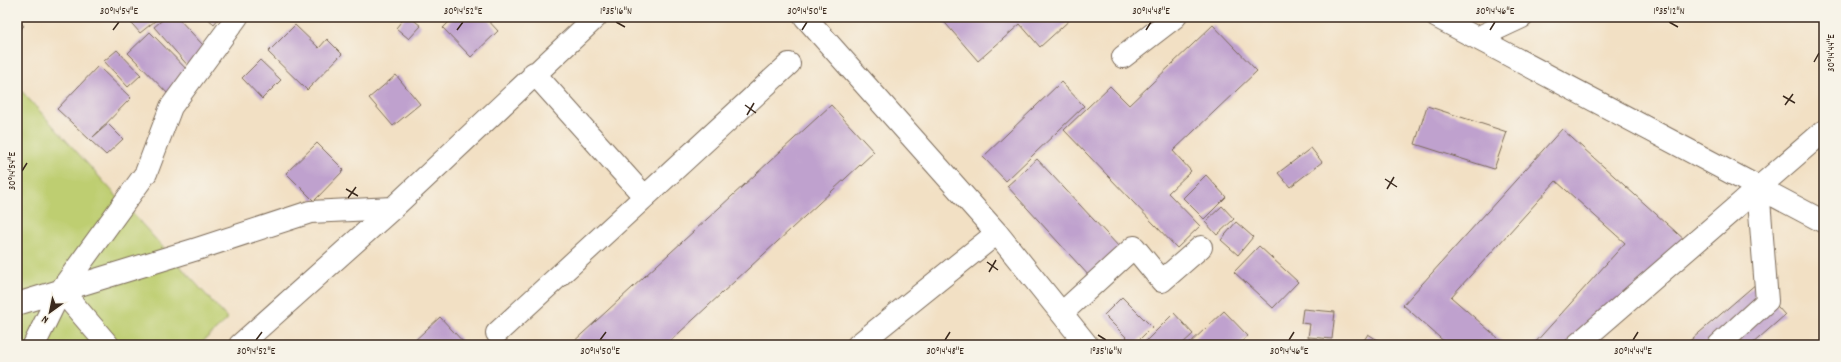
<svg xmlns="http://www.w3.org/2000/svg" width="1841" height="362" viewBox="0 0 1841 362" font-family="Dekko,sans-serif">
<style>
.green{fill:#bece71;stroke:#7c7c48}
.building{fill:#bfa1ce}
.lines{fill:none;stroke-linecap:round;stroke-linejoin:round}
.minor-casing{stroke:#7b6a58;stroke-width:24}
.minor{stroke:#fff;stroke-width:22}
.ticks{fill:none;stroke:#3b2a1e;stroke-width:1.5}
.neatline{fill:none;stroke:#3b2a1e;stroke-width:1.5}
.ticks-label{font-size:10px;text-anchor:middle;fill:#3b2a1e}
</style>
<rect width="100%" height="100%" fill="#f7f3e8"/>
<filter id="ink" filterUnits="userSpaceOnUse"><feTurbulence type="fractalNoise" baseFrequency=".025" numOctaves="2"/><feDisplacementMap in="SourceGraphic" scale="8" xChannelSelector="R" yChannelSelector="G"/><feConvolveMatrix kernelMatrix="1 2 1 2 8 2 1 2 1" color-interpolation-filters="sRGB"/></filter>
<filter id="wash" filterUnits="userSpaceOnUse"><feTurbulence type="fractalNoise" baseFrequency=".012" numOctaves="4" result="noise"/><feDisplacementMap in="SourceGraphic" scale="16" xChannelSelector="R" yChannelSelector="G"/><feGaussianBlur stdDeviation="0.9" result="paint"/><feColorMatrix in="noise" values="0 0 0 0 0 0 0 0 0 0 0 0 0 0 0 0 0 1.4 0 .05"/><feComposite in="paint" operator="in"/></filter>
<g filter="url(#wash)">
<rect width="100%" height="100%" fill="#f2e0c4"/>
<path class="green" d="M17 86 228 319 199 345H17Z"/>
<g id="blocks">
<path class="building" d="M126 17H160L140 33Z
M166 17H177L216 59 197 76 154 27Z
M206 17H220L214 24Z
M405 17H410L421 26 409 39 396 28Z
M454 17H485L498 31 471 57 443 28Z
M940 17H1073L1040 47 1020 24 978 61Z
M17 18 24 26 17 32Z
M295 25 319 48 327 39 342 54 307 90 268 52Z
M1213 25 1257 71 1173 151 1191 171 1168 193 1200 226 1177 248 1064 130 1110 86 1129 105Z
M150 32 198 81 176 102 128 53Z
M117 50 141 75 128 87 104 61Z
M260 60 281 80 262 99 242 78Z
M98 66 131 98 93 137 108 124 123 139 106 155 57 109Z
M396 75 420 104 393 126 369 98Z
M1061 82 1084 106 1006 181 983 157Z
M831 105 874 152 666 345H570Z
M1427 106 1507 132 1494 169 1415 144Z
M1562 129 1687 242 1594 345H1533L1625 243 1556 181 1451 297 1506 345H1448L1403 305Z
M317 143 344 170 314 201 286 173Z
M1311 148 1322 162 1290 187 1278 173Z
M1037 159 1121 249 1090 277 1007 186Z
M1206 175 1226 197 1204 219 1183 198Z
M1222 206 1234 219 1217 235 1205 222Z
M1236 222 1253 237 1238 255 1221 240Z
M1259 246 1298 282 1273 308 1234 272Z
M1757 283 1785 315 1751 345H1685Z
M1122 297 1152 327 1134 345 1104 315Z
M1303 309 1335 312 1332 339 1308 337 1310 324 1301 323Z
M1224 311 1248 336 1238 345H1188Z
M1174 313 1193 334 1181 345H1142Z
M440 317 466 345H414L412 343Z
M1368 334 1384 344 1383 345H1361Z
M1272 342 1303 343V345H1272Z"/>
</g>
</g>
<g filter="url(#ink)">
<use href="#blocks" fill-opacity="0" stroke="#7b6a58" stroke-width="1"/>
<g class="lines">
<defs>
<path id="minor" d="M805 17 997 233 1087 345
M1437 17 1824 222
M1477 38 1522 17
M1123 57 1175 17
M534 73 644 196
M61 290 108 345
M17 304 197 249 310 212 393 208
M1062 313 1134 247 1162 281 1201 247
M497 333 789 64
M34 345 61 290 146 173 171 107 237 17
M240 345 393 208 596 17
M858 345 997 233
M1577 345 1824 131
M1719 345 1767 301 1758 187"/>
</defs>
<use href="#minor" class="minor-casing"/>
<use href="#minor" class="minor"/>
</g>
</g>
<path class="ticks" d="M616 22 625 27M1669 22 1678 27M113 30 119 22M457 30 463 22M802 30 807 22M1146 30 1151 22M1490 30 1495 22M1814 62 1819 53M1783 96 1795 103M745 105 756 113M1785 105 1793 94M747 115 754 103M22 171 27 163M1385 179 1397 187M346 189 358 196M1387 189 1394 177M348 198 356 187M987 262 998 270M989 272 996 260M1098 335 1106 340M256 340 262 332M600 340 606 332M945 340 950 332M1289 340 1294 332M1633 340 1638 332"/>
<rect width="1841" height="362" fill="none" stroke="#f7f3e8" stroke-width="44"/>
<g transform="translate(50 312) rotate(213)" stroke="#f7f3e8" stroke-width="3" paint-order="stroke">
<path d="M0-3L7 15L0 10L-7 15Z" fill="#3b2a1e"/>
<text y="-6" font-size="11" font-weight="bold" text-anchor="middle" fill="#3b2a1e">N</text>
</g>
<rect x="22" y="22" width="1797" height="318" class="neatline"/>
<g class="ticks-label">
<text x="119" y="14">30°14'54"E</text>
<text x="463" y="14">30°14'52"E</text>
<text x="616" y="14">1°35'16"N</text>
<text x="807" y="14">30°14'50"E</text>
<text x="1151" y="14">30°14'48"E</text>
<text x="1495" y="14">30°14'46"E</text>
<text x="1669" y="14">1°35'12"N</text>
<text transform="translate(1830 53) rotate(-90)" y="4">30°14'44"E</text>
<text transform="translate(11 171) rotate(-90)" y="4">30°14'54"E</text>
<text x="256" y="354">30°14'52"E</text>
<text x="600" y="354">30°14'50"E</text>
<text x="945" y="354">30°14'48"E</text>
<text x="1106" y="354">1°35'16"N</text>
<text x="1289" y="354">30°14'46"E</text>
<text x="1633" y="354">30°14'44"E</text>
</g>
</svg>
